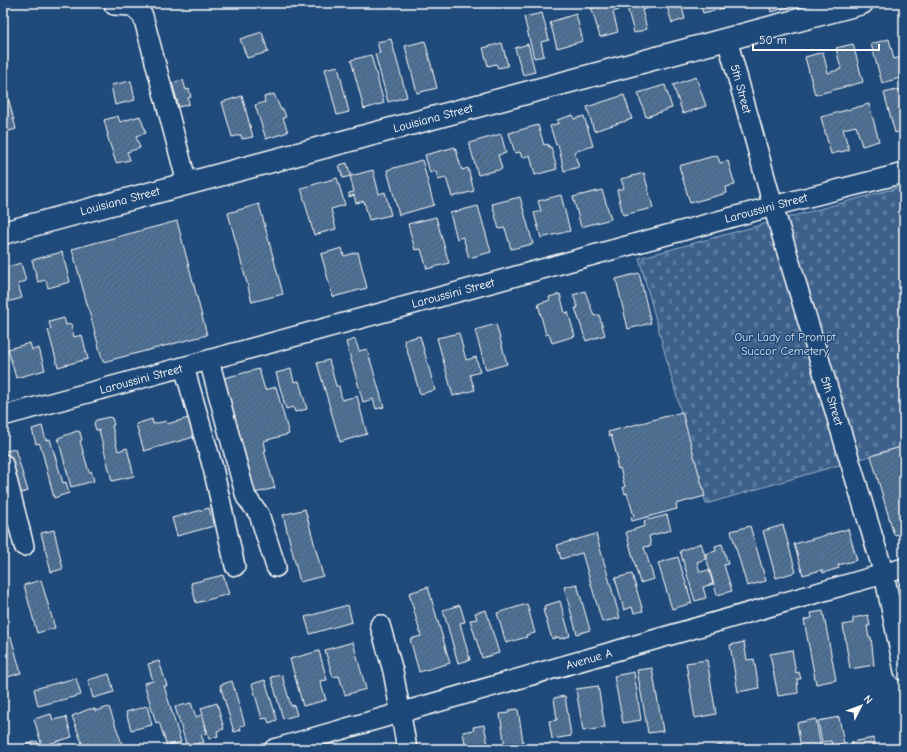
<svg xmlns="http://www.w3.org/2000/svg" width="907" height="752" viewBox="0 0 907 752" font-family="'Comic Neue',sans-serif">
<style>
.cemetery{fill:url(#cemetery-stones);stroke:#9eb0c5}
.building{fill:url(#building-hatch);stroke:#fff}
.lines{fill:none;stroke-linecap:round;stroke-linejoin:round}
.minor-casing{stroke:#fff;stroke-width:22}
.major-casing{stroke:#fff;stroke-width:25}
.minor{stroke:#1f4a7a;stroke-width:19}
.major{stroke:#1f4a7a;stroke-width:22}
.labels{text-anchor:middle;stroke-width:3;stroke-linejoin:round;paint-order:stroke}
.street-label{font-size:12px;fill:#fff;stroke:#1f4a7a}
.park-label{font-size:12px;fill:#d8dfe8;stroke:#1f4a7a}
</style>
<defs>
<pattern id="cemetery-stones" width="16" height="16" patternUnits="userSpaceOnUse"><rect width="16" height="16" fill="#3c618b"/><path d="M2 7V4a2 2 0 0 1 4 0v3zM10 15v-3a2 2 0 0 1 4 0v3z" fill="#59799c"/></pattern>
<pattern id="building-hatch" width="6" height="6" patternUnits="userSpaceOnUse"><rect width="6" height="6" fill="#507197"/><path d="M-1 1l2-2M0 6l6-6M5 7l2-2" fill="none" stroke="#4e5b6a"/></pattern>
</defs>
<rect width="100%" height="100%" fill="#1f4a7a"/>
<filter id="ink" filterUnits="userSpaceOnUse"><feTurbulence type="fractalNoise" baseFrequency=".025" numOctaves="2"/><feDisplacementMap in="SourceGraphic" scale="8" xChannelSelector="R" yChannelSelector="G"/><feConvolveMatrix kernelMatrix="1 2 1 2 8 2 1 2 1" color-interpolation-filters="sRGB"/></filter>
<g filter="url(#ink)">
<path class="cemetery" d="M904 186V446L706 504 639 258Z"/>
<path class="building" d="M590 3H617L619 10 613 12 618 32 600 37Z
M626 3H648L649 8 642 10 647 29 634 33Z
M666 3H681L685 19 672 23Z
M700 3H722L724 8 703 13Z
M769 3H788L789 7 771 12Z
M542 13 549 40 541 42 544 56 534 58 524 17Z
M576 14 583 41 557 48 550 22Z
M262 32 268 52 247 58 240 39Z
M391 39 407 97 388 102 375 54 380 53 377 42Z
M889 39 894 59 904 56V77L882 83 871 44Z
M425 41 437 88 417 93 405 46Z
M502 43 508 66 498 68 496 64 488 66 483 48Z
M528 44 535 72 523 75 515 48Z
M853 44 863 82 815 95 805 57 823 52 828 73 841 69 836 48Z
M371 55 384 103 364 109 351 60Z
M338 66 349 112 337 115 325 69Z
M696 77 706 106 683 114 673 85Z
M183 80 186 90 189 89 191 97 188 98 189 104 179 107 172 83Z
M131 81 135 100 115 105 111 85Z
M3 85H5L16 129 3 133Z
M665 85 672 108 646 117 638 93Z
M904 88V130L895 133 884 93Z
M274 94 281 110 283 109 286 117 283 118 288 132 266 139 255 105 265 102 264 97Z
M624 95 632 119 594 131 587 107Z
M242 96 253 137 242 139 241 135 232 137 222 102Z
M869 104 879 141 862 146 856 126 843 129 849 150 831 154 821 117Z
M573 115 574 119 584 116 593 146 574 152 579 167 564 171 558 144 556 145 550 126 559 123 557 120Z
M118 116 120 122 140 116 146 133 136 136 140 148 127 152 130 160 116 163 107 135H108L104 120Z
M538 125 544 145 548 144 549 147H551L557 169 535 175 530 155 522 158 520 152 515 153 509 133Z
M501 134 506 153 498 155 502 169 478 175 469 143Z
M455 147 462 170 468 168 474 191 452 197 446 178 438 180 436 171 430 173 425 155Z
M717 155 720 163 728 161 735 185 726 187 727 193 690 203 679 166Z
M422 160 434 205 399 215 387 170Z
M347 163 351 176 373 170 379 194 385 192 391 215 369 220 364 201 356 203 354 195 349 197V193L354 192 350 176 343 178 339 165Z
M644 173 653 208 623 215 617 190 624 188 621 179Z
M337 178 345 205 331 209 336 229 314 235 301 188Z
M602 190 611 219 581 227 573 197Z
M561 195 570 231 541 238 534 213 541 211 538 201Z
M520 197 533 244 511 249 505 228 499 229 492 204Z
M259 204 283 294 252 302 228 213Z
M478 206 491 252 469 258 463 237 457 239 450 213Z
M436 217 449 263 427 269 421 249 415 250 408 224Z
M177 221 207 335 103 362 72 249Z
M342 248 344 256 358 252 367 288 333 297 321 254Z
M62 252 70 282 48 288 46 280 38 282 32 260Z
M21 263 26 281 18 284 22 298 3 303V268Z
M639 273 651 323 628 329 616 279Z
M585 291 594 316 599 315 605 335 586 341 575 308H578L573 295Z
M560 294 565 313 568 312 575 336 552 343 549 334 546 335 538 304 550 300 549 297Z
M64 318 66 325 71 324 74 337 82 335 88 359 58 367 48 330 51 329 49 322Z
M496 324 507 364 486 370 475 330Z
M459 333 466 360 476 357 480 372 470 375 475 390 453 396 437 338Z
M420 336 435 390 420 394 404 340Z
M355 339 359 351 367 349 384 407 376 409 373 399 363 402 346 342Z
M30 343 32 350 39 348 45 370 16 378 8 349Z
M329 360 336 386H339L342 400 357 396 367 434 340 442 317 363Z
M259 369 265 390 276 387 289 434 264 441 266 451H264L275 488 255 493 224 378Z
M291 369 294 382 299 381 307 409 295 412 293 407 286 409 276 373Z
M682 412 705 496 676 504 677 509 632 521 631 517 634 516 627 493 625 494 623 487H625L620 468 618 469 616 461 618 460 611 435 609 436 608 432Z
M109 417 112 418 114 425 112 426 118 451 127 448 134 476 112 481 99 430H96L94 423 96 420Z
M189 418 194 437 144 451 136 424 152 419 153 424 166 421 167 424Z
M42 426 46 440 50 439 63 483 66 482 69 493 54 498 41 447 39 443 36 444 32 429Z
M77 431 80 432 82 440 80 441 89 472 91 471 94 481 71 487 58 438Z
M904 446V533L894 535 871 456Z
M15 449 28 491 18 494 14 491 3 454V452Z
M209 508 214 526 177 536 172 518Z
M305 509 323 576 300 582 283 515Z
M667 515 671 530 649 536 651 546 644 547 654 579 640 583 626 532 645 526 644 521Z
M783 525 796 572 776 578 763 531Z
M750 526 766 581 747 586 731 531Z
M848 529 857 560 838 565 839 568 823 573 822 570 803 575 794 544Z
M54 530 63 569 51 572 41 533Z
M596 534 620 618 602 622 582 553 561 559 557 545Z
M701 543 706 559 697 562 700 572 709 570 713 584 703 587 706 598 695 601 680 551Z
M722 544 728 564 724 565 732 591 717 595 705 554 716 551 715 546Z
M678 557 692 603 672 609 658 563Z
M632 574 643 611 634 613 632 607 624 610 615 578Z
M223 575 229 594 196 603 191 583Z
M41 580 55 628 37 633 24 585Z
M577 584 590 630 577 634 564 587Z
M428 587 450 663 419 672 410 639 421 636 409 593Z
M560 601 570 636 560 639 559 637 552 639 543 610H545L544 606Z
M527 604 535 633 526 635 527 637 506 643 497 613Z
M348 605 352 622 310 634 305 617Z
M460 605 465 622 460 623 470 660 458 663 443 610Z
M486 610 499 653 482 658 470 620 477 619 475 613Z
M823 611 836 680 816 684 804 620 812 618 811 613Z
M868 615 870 626H867L869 638 871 637 874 665 850 669 843 625 853 623V618Z
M11 637 21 673 4 678 3 640Z
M353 642 366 689 345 695 339 676 333 677 325 650Z
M744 642 747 660 754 659 759 688 738 692 730 645Z
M792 650 796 673 799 672 801 679H797L798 693 778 696 770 654Z
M319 651 327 680 320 681 326 700 303 706 290 659Z
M707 660 716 714 695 718 686 663Z
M159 661 167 686H164L181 742 167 746 159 722 156 723 144 683 153 681 148 664Z
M652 668 663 731 648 733 637 670Z
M634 672 641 720 623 723 614 676Z
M109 674 114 692 93 698 88 680Z
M282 675 291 706 294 705 297 715 283 719 271 677Z
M76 678 81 695 38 706 34 689Z
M265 680 277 720 269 723 267 718 262 719 252 684Z
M232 681 245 725 240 726 241 730 234 732 220 685Z
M598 686 605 728 583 731 576 689Z
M565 696 571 736 552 739 549 721 557 720 554 698Z
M191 703 196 717 201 715 207 733 201 735 204 742 187 747 175 707Z
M217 703 224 729 217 731 218 736 209 739 201 708Z
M147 706 152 725 131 730 126 712Z
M109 707 122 744 106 749H84L72 716 89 709H95V711Z
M518 709 524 749H507V746L505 747 500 714 509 713V710Z
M51 714 53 720 66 717 72 737 42 746 34 719Z
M839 717 844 744 832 746 831 741 822 742 818 721Z
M816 719 821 749H801L797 723Z
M484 725 489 749H466L463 732 474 730 473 727Z
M874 738 876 749H853L851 742Z
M37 741 40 749H16V748Z
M722 745 723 749H701Z"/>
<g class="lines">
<defs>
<path id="minor" d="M114 5 132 6 143 16 187 183
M727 39 773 206 884 574 904 671
M209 360 246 497 259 514 276 567
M184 367 213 468 235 566
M3 416 773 206 904 173
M3 464 24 546
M380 625 393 671 407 749
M274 749 904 568"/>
<path id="major" d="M3 233 862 3"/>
</defs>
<use href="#minor" class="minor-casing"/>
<use href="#major" class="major-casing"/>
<use href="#minor" class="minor"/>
<use href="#major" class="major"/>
</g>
</g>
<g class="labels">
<g class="street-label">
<text transform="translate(741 89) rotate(75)" y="4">5th Street</text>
<text transform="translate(433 118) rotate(-15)" y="4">Louisiana Street</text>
<text transform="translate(120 201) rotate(-15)" y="4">Louisiana Street</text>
<text transform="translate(766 208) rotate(-15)" y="4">Laroussini Street</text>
<text transform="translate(453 293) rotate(-15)" y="4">Laroussini Street</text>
<text transform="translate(141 379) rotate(-15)" y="4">Laroussini Street</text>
<text transform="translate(832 401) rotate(73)" y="4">5th Street</text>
<text transform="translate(589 659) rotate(-16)" y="4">Avenue A</text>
</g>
<g class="park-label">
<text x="785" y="341">Our Lady of Prompt<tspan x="785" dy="14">Succor Cemetery</tspan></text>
</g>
</g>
<rect width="907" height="752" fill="none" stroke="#1f4a7a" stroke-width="16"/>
<rect x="8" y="8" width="891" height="736" fill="none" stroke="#fff" stroke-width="1.5" filter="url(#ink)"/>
<g transform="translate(861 706) rotate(48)" stroke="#1f4a7a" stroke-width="3" paint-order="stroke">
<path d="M0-3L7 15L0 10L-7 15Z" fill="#ffffff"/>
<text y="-6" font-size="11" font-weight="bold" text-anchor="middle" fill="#ffffff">N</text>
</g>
<path d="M753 44v6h126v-6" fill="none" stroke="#ffffff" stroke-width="2"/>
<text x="759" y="44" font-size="12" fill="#ffffff" stroke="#1f4a7a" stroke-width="3" paint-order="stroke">50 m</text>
</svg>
